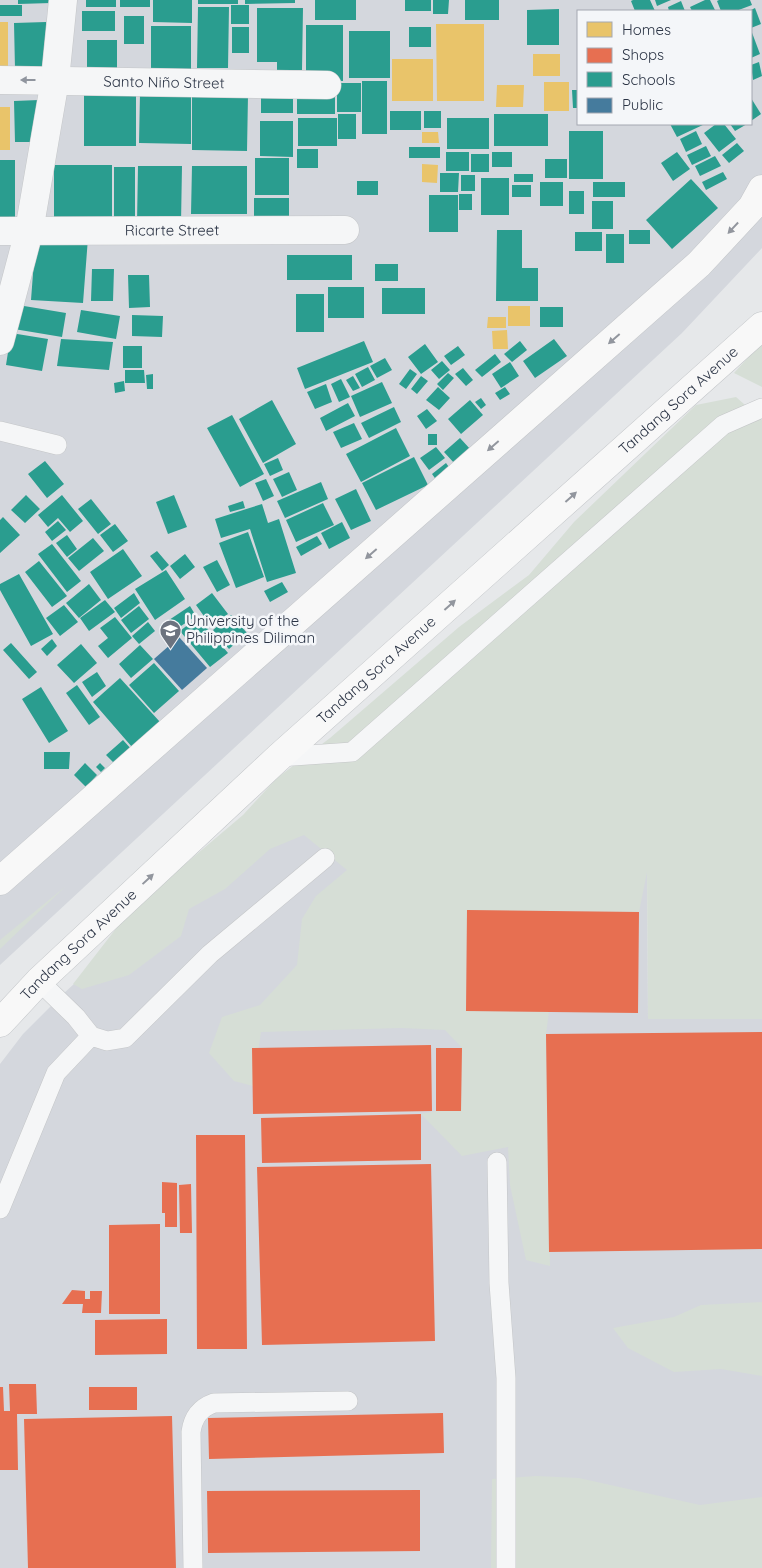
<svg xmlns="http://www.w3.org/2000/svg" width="762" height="1568" viewBox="0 0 762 1568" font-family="Quicksand,sans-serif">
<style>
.built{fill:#d4d7dd;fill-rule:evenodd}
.green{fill:#d6ded6}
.homes{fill:#e9c46a}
.shops{fill:#e76f51}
.schools{fill:#2a9d8f}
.public{fill:#457b9d}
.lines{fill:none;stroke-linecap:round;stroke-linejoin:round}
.lane-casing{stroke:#c4c6c8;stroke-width:20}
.street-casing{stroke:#c4c6c8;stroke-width:29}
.primary-casing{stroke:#c2c5c8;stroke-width:29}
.lane{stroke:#f5f6f7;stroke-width:19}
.street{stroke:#f5f6f7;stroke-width:28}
.primary{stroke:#f8f8f8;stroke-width:28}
.oneway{fill:#90959e}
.oneway2{fill:#92969e}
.labels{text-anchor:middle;stroke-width:5;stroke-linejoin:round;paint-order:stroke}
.street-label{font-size:15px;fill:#2b3445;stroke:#f4f6f9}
.poi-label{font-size:15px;fill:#2b3445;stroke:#f4f6f9;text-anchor:start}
</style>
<rect width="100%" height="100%" fill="#e6e8ea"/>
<path class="built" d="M0 0H762V248L682 333 0 965ZM578 11H751V124H578Z
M293 784 647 868 648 1019H762V1568H0V1064L23 1034 63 994Z"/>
<path class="green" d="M762 342V387L734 373Z
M736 397 762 420V1019H648L647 872 639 912 467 911 466 1011 549 1012 546 1034 550 1266 526 1260 510 1185 508 1147 462 1156 421 1114 436 1111 461 1110 462 1048 445 1030 401 1028 261 1032 253 1086 234 1081 209 1053 222 1017 260 1005 297 965 302 919 316 896 347 870 304 835 270 849 225 889 189 909 181 936 129 975 82 989 73 984 125 917 145 898 243 815 277 778 330 738 459 627 529 575 574 522 696 405Z
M66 886 0 949V940Z
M762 1302V1376L721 1369 674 1372 628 1348 613 1328 674 1317 701 1305Z
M536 1476 579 1478 700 1505 762 1497V1568H491L492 1479Z"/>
<path class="homes" d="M0 22H8V67H0Z
M436 24H484V101H437Z
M533 54H560V76H533Z
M392 59H433V101H392Z
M544 82H569V111H544Z
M497 85H524L523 107H496Z
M0 107H10V150H0Z
M422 132H438L439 143H422Z
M422 164 438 165 437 183 422 182Z
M508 306H530V326H508Z
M488 317H506V328H487Z
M507 330 508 349H493L492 331Z"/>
<path class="shops" d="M467 910 639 912 638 1013 466 1011Z
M762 1032V1249L549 1252 546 1034Z
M431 1045 432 1111 253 1114 252 1048Z
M436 1048H462L461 1111H436Z
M421 1114V1160L262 1163 261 1118Z
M196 1135H245L247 1349H197Z
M431 1164 435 1341 262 1345 257 1167Z
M162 1182 177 1183V1227H165V1213H162Z
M191 1184 192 1233H180L179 1185Z
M160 1224V1314H109V1225Z
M72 1290 85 1291V1299H90V1291H102L101 1313H82L83 1304H62Z
M167 1319V1354L95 1355V1320Z
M9 1384H36L37 1414H17L18 1470H0V1387H3L4 1411H10Z
M89 1387H137V1410H89Z
M443 1413 444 1453 209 1459 208 1418Z
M172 1416 176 1568H28L24 1419Z
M420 1490V1551L208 1553 207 1491Z"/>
<path class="schools" d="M18 0H51V3L18 4Z
M86 0H116V7H86Z
M120 0H150V7H120Z
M153 0H192V23L153 22Z
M198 0H238V4H198Z
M245 0H295V3L245 4Z
M315 0H356V20H315Z
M405 0H431V11H405Z
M433 0H449L448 14H433Z
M465 0H499V20H465Z
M633 0H650L655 11H635L631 1Z
M655 0H671L657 6Z
M705 0H710L715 10 692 11 690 7Z
M719 0H750L752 5 736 11H721L717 1Z
M681 1 685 11H669L668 7Z
M0 5H22V16H0Z
M231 5H249V24H231Z
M198 7H229L228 68H197Z
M257 8H303L302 70H277V62H257Z
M755 8 761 24 751 28V10Z
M559 9V45H527V10Z
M82 11H115V31H82Z
M124 16H144V44H124Z
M46 22 47 69H15L14 23Z
M306 25H343V81L306 80Z
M151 26H191V73H151Z
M232 27H249V53H232Z
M409 27H431V47H409Z
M751 30 760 54 751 58Z
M349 31H390V78H349Z
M87 40H117V68H87Z
M759 62 762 76 753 80 751 65Z
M362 81H387V134H362Z
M337 83H361V112H337Z
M297 88 335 89V114H297Z
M572 90H578V108H573Z
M140 93 191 94V144L139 143Z
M261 93H293V113H261Z
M84 95H136V146H84Z
M192 95H248L247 151 192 150Z
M751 98 761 114 751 121Z
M39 100 41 142H15L14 101Z
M390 111H421V130H390Z
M424 111H441V128H424Z
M338 114H356V139H338Z
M494 114H548V146H494Z
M298 118H337V146H298Z
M447 118H489V149H447Z
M260 121H293V157L260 156Z
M670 124H705L677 137Z
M716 124H724L736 139 719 152 704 133Z
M730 124H747L735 131Z
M569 131H603V179H569Z
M696 131 702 144 686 152 680 139Z
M737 143 744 151 729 163 722 155Z
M706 146 711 156 692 165 687 155Z
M409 147H440V158H409Z
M297 149H318V168H297Z
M446 152H469V171H446Z
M492 152H512V167H492Z
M677 152 690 169 673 181 661 163Z
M471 154H489V172H471Z
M715 156 721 166 700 176 695 166Z
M255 158H289V195H255Z
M545 159H567V178H545Z
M0 160H15V222H0Z
M54 165H112V229L54 228Z
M138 166H182L181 223H137Z
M192 166H247V214H191Z
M114 167H135V224H114Z
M723 172 727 179 706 190 702 182Z
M440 173H459L458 192H440Z
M514 174H533V182H514Z
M461 175H475V191H461Z
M481 178H509V215H481Z
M691 179 718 208 672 249 646 220Z
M357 181H378V195H357Z
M540 182H563V206H540Z
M593 182H625V197H593Z
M512 185H531V197H512Z
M569 191H584V214H569Z
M459 194H472V210H459Z
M429 195H458V232H429Z
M254 198H289V230L254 229Z
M592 201H613V229H592Z
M497 230H522V268H538V301H496Z
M629 230H650V244H629Z
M575 232H602V251H575Z
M36 234 88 238 83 303 31 300Z
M606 234H624V263H606Z
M287 255H352V280H287Z
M375 264H398V281H375Z
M92 269H114L113 301H91Z
M128 275H149L150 307 129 308Z
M328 287H364V318H328Z
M382 288H425V314H382Z
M296 294H324V332H296Z
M18 305 66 313 62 337 14 329Z
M540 307H563V327H540Z
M81 310 120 316 116 339 77 332Z
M132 315 163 316 162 337 132 336Z
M11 333 48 339 42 371 6 365Z
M61 339 113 342 109 370 57 366Z
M554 339 567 356 535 378 523 361Z
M364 341 373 362 305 389 297 368Z
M520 341 527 350 512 362 504 354Z
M425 344 438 362 421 374 408 357Z
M123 346H142V368H123Z
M458 346 465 355 451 365 444 356Z
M495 354 501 362 482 377 475 370Z
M385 358 392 370 377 378 370 366Z
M442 361 450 370 439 379 431 370Z
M510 362 519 376 501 388 492 374Z
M368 367 375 380 362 387 355 374Z
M463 368 473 380 466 386 455 374Z
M410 369 417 374 406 389 399 384Z
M125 370H144L145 383H125Z
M448 373 454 378 443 390 437 384Z
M153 374V389H147L146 375Z
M353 376 360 388 353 391 346 380Z
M421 376 428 381 417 394 411 389Z
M341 379 350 397 339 402 331 384Z
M124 381 125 391 115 393 114 383Z
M382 382 392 403 360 417 351 396Z
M326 384 332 402 315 409 307 392Z
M438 387 450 398 439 410 426 400Z
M505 387 510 394 500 400 495 393Z
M481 398 486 405 481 409 475 402Z
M272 400 296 444 263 463 239 419Z
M470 400 483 415 461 434 448 419Z
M348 403 355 416 326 431 320 418Z
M394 407 401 422 369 438 361 423Z
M427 409 437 421 426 429 417 416Z
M232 415 264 474 240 487 207 428Z
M354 423 362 439 341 448 333 432Z
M396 428 410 456 361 482 346 454Z
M428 434H437V445H428Z
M460 438 471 450 455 464 444 452Z
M436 447 445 458 429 470 420 458Z
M414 457 428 485 376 510 362 483Z
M278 458 283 470 270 476 264 464Z
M45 461 64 484 47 498 28 474Z
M446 463 451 470 437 481 432 474Z
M289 472 297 490 282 497 273 479Z
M266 479 274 496 263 501 255 483Z
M321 482 328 499 285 518 277 501Z
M356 489 371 521 351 530 335 499Z
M26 495 40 509 25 523 11 510Z
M62 495 83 521 70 532 58 518 48 527 38 515Z
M174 495 187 527 168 534 156 502Z
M91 499 111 524 98 534 78 509Z
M243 501 245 508 230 512 228 506Z
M323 503 334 525 296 542 286 520Z
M262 504 268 523 279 519 296 573 267 582 250 529 221 538 215 519Z
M3 517 20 535 0 553V520Z
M58 521 66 530 52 541 45 532Z
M342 522 350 538 329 549 321 533Z
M115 524 128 541 113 552 100 535Z
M248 532 264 577 236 588 219 543Z
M67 535 77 549 67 557 56 543Z
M317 536 322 544 301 556 296 547Z
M93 538 104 551 79 571 68 558Z
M52 544 81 581 67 592 38 554Z
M123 549 142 576 108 599 90 572Z
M157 551 169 565 162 571 150 556Z
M185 554 195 567 180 579 170 566Z
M217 560 230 585 217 592 203 567Z
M39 561 67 596 52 607 25 572Z
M166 570 185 599 155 620 135 589Z
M19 574 53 634 31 646 0 590V584Z
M282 582 288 592 270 602 264 591Z
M89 584 101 600 79 618 66 603Z
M134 593 140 603 121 618 114 608Z
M212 593 228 614 211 626 196 605Z
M105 600 115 612 89 631 80 618Z
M64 605 78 622 60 636 46 618Z
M139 606 149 619 131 633 121 620Z
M190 606 196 616 166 636 160 626Z
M231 615 247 633 229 649 213 630Z
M115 617 132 638 108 658 98 646 108 638 100 628Z
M198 617 228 653 210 667 180 631Z
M148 622 155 631 139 644 132 636Z
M52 639 57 646 47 656 41 649Z
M11 643 37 672 29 679 3 650Z
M81 644 97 663 74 683 57 665Z
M140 645 153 659 131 678 119 664Z
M154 663 179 691 154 713 129 685Z
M97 672 106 686 92 697 82 682Z
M120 678 160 722 132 747 93 702Z
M77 685 100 717 89 725 66 693Z
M41 687 68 731 49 743 22 699Z
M123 740 132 750 116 765 106 755Z
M44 752H70L69 769H44Z
M85 763 97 775 86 787 74 775Z
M100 763 105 768 101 772 96 767Z"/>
<path class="public" d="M179 637 207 668 182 690 154 659Z"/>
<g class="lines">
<defs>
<path id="lane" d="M0 431 57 445
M279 757 352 752 723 425 762 408
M39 981 76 1017 91 1036 107 1041 125 1038 210 954 325 858
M497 1162 499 1283 506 1378V1568
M0 1209 56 1073 91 1036
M193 1568 191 1432C193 1417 200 1408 214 1403L348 1401"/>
<g id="street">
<path id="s1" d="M0 80 327 85"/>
<path id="s2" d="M0 231 345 230"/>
<path d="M0 341 29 231 55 80 63 0"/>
</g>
<g id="primary">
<path d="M0 881 699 264 752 207 762 189"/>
<path id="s3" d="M0 1023 39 981 279 757 762 326"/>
</g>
</defs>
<use href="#lane" class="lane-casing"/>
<use href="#street" class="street-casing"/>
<use href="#primary" class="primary-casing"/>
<use href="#lane" class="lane"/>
<use href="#street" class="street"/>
<use href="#primary" class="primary"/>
</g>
<defs><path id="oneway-solid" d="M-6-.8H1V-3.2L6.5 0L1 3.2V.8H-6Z" transform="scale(1.25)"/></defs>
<use class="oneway" href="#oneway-solid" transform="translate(28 80) rotate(180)"/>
<g class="oneway2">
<use href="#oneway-solid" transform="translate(733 228) rotate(133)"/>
<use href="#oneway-solid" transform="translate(614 339) rotate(139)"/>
<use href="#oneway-solid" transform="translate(493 446) rotate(139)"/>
<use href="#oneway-solid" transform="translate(571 497) rotate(-42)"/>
<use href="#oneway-solid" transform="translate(371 554) rotate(139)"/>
<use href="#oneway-solid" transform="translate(450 605) rotate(-42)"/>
<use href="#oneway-solid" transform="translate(148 879) rotate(-43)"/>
</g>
<defs>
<symbol id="university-pin" viewBox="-11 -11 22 30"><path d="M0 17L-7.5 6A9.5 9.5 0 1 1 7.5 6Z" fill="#6c737f" stroke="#f4f6f9"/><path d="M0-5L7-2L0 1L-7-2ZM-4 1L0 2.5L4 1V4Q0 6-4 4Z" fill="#fff"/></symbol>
</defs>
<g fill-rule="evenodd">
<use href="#university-pin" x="158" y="618" width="25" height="34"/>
</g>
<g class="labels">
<g class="street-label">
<text dy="5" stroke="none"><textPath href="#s1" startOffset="164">Santo Niño Street</textPath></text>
<text dy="5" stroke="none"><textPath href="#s2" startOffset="172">Ricarte Street</textPath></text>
<text dy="5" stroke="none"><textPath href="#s3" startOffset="921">Tandang Sora Avenue</textPath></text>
<text dy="5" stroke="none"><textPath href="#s3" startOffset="516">Tandang Sora Avenue</textPath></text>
<text dy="5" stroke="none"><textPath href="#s3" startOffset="111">Tandang Sora Avenue</textPath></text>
</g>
<g class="poi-label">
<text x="186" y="626">University of the<tspan x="186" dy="17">Philippines Diliman</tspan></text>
</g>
</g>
<rect x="577" y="10" width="175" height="115" fill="#f4f6f9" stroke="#a4a8b1"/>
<rect x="587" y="22" width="25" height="15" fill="#e9c46a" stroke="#a4a8b1"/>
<text x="622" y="35" font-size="15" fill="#2b3445">Homes</text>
<rect x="587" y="48" width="25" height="15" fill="#e76f51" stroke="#a4a8b1"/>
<text x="622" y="60" font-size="15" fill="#2b3445">Shops</text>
<rect x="587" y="72" width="25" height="15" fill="#2a9d8f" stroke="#a4a8b1"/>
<text x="622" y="85" font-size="15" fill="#2b3445">Schools</text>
<rect x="587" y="98" width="25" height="15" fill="#457b9d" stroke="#a4a8b1"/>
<text x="622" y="110" font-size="15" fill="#2b3445">Public</text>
</svg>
